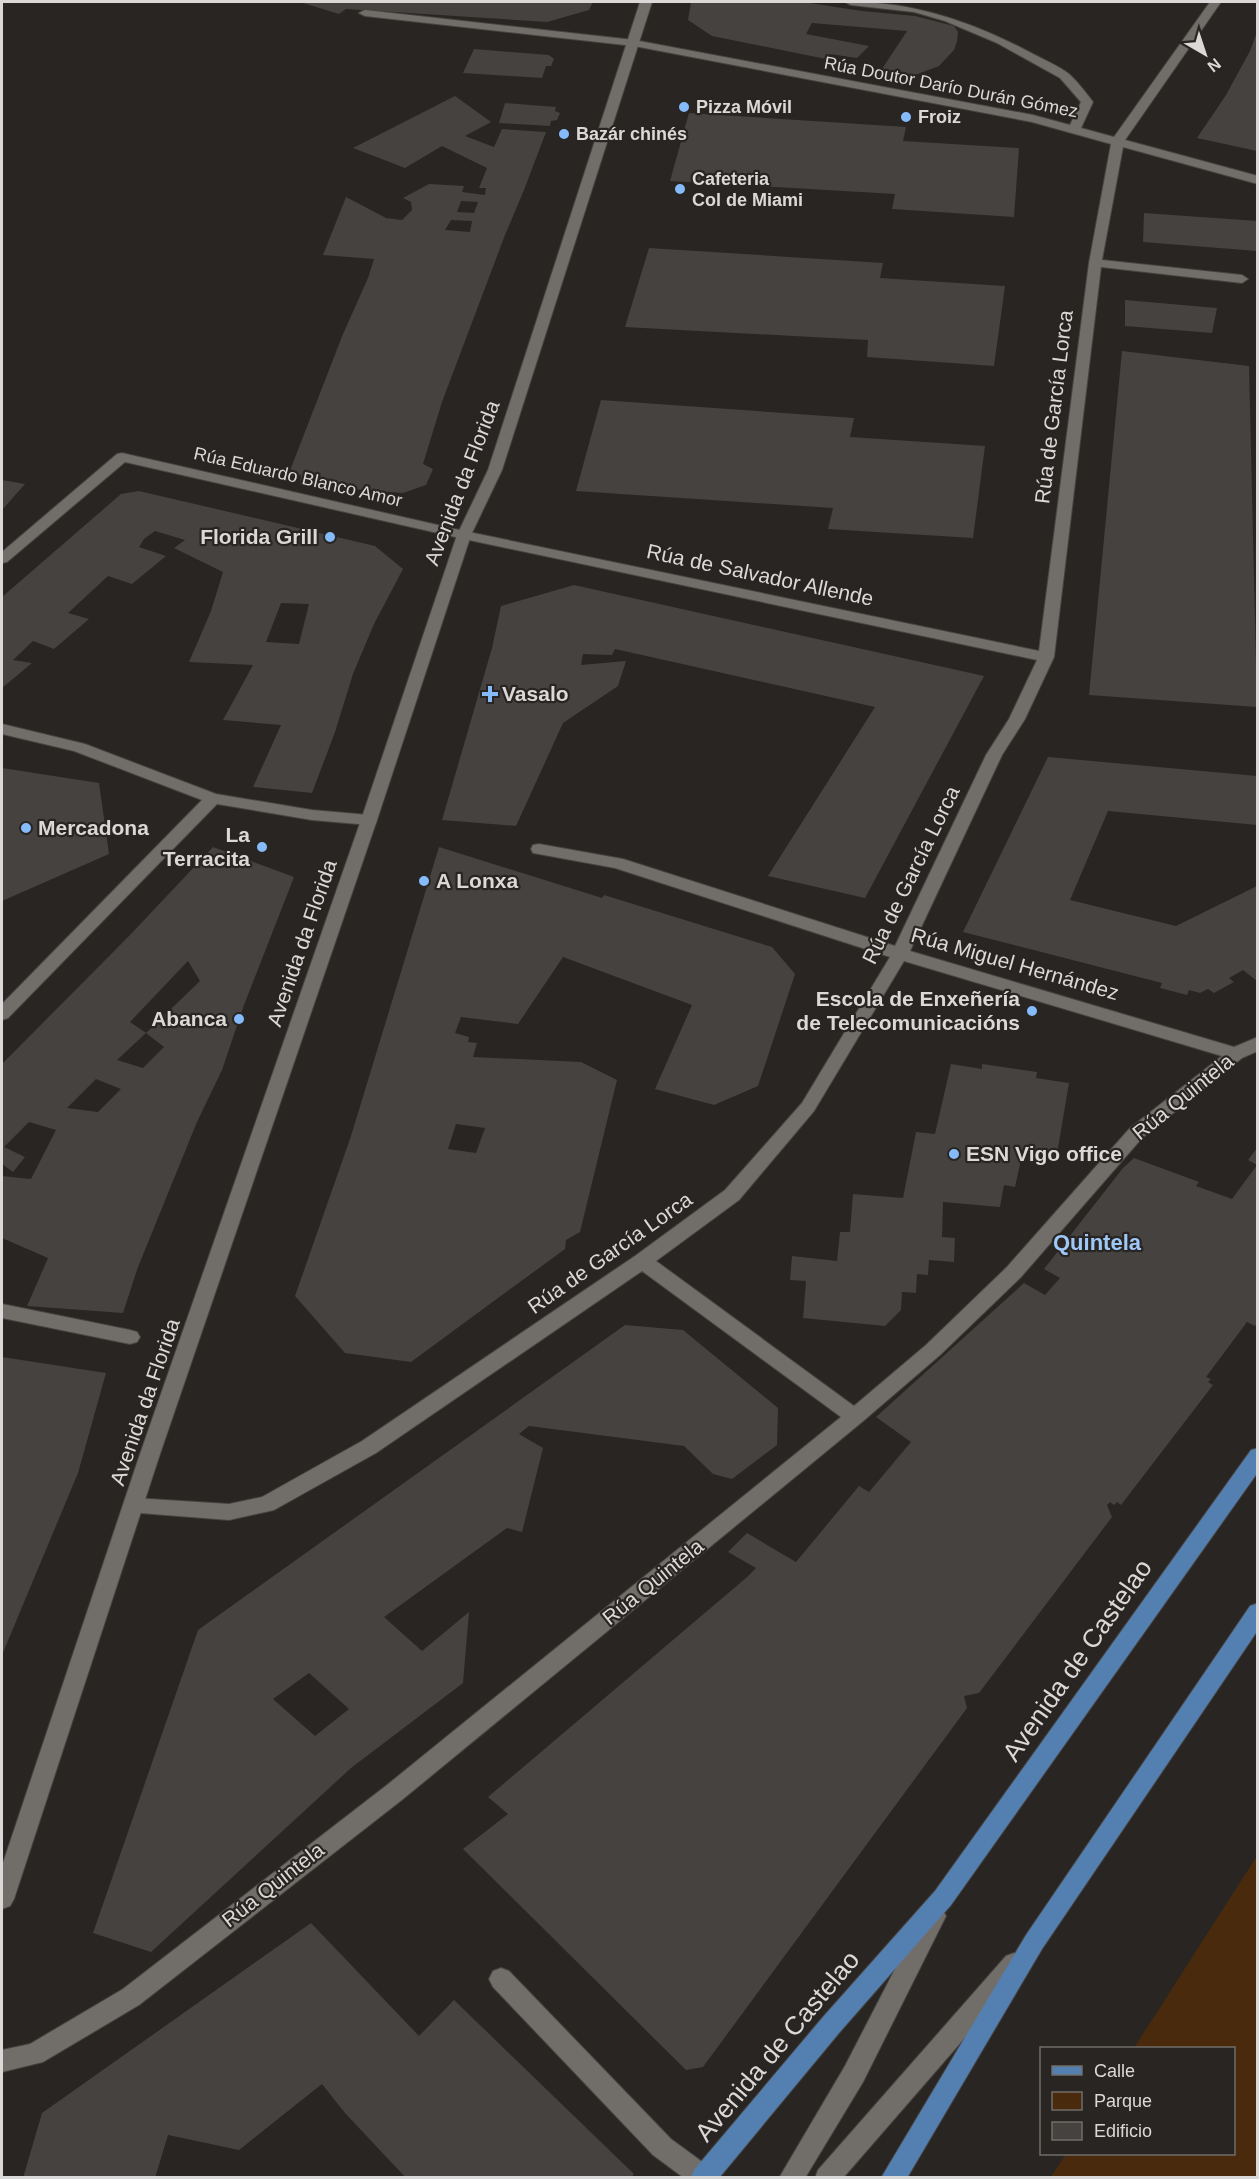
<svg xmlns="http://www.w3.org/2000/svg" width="1259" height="2179" viewBox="0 0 1259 2179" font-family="Arial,sans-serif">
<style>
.green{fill:#492a0c}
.building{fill:#46423f;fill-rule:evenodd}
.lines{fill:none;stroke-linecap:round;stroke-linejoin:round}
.pedestrian-casing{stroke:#464341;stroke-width:2}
.minor-casing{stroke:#464341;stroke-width:2}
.secondary-casing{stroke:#464341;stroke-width:2}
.primary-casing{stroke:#464341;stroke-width:2}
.pedestrian{fill:#716d69;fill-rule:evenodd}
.minor{fill:#716d69;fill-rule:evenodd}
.secondary{fill:#716d69;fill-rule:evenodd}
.primary{fill:#5480b1;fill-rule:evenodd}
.poi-dot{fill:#85bbfb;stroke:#292522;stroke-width:2}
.labels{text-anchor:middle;stroke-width:4.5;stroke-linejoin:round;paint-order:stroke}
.far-street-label{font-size:18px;fill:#dbd9d7;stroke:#292522}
.far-poi-label{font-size:18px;font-weight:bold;fill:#dbd9d7;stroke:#292522;text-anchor:start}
.street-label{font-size:21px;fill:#dbd9d7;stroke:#292522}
.poi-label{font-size:21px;font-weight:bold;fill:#dbd9d7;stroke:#292522;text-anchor:end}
.neighbourhood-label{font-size:22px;font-weight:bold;fill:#9fc7f7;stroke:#292522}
.near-street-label{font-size:26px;fill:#dbd9d7;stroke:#292522}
</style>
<rect width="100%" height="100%" fill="#292522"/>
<path class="green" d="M1257 1856V2177H1051L1066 2154H1234V2048H1134Z"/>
<path class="building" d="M300 2H593L589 10 547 22 346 9 339 14Z
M691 2H803L862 11 915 16 954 26 958 32 957 41 954 50 939 66 915 75 882 69 907 31 812 23 806 34 869 46 857 58 830 54 826 59 712 36 688 20Z
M1257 32V151L1197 138 1226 95 1250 51Z
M474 49 549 55 554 59 551 66H546L542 78 463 73Z
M455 96 491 122 465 136 494 147 502 129 546 132 524 190 505 235 442 402 423 464 433 469 426 485 403 493 300 485 301 475 289 473 343 334 368 278 374 259 323 255 346 197 386 218 402 220 412 210 411 202 403 198 429 184 464 186 462 192 485 195 486 188H479L487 168 442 146 405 168 353 148ZM461 201 478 202 474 213 457 212ZM451 220 472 221 470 232 445 230Z
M505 103 556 107 555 111 560 113 557 120 551 121 550 126 499 123Z
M689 113 906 127 903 141 1019 148 1014 217 892 209 895 194 670 181Z
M1144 213 1257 221V251L1143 242Z
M649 248 883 263 880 278 1005 286 994 366 867 357 868 340 625 327Z
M1125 300 1217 308 1212 333 1125 326Z
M1122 351 1249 366 1257 707 1089 695Z
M601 400 854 418 850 437 985 446 973 538 828 529 833 508 576 491Z
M2 480 25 484 2 510Z
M139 491 375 546 403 569 374 624 353 674 335 732 312 793 253 787 281 725 223 720 253 665 189 662 211 611 223 572 174 548 185 540 155 531 144 539 139 547 166 556 132 584 108 576 68 613 89 619 54 649 33 641 13 660 32 663 2 688V597L121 494ZM281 603 309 604 299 644 266 642Z
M574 585 984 676 865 898 768 876 875 707 615 649 612 655 583 654 581 665 626 661 618 686 563 723 516 826 442 820 492 648 501 606Z
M1048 757 1257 776V825L1108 811 1070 900 1176 926 1257 886V981L1243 970 1229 978 1234 982 1214 993 1208 989 1200 993 1189 990 1187 995 1160 988 1162 983 963 932Z
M2 768 99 783 109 854 2 901Z
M213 847 294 877 244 1005 222 1070 197 1122 138 1267 123 1313 27 1306 48 1258 2 1238V1176L31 1179 56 1130 29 1122 4 1147 25 1157 13 1172 2 1164V1064L130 935ZM188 961 200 981 146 1033 164 1047 143 1068 117 1060 146 1033 130 1022ZM96 1079 121 1089 98 1112 67 1108Z
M439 847 602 898 604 895 772 947 795 974 758 1086 714 1105 655 1089 692 1005 563 957 518 1024 461 1017 455 1033 469 1037 468 1042 477 1043 473 1057 581 1062 617 1080 580 1232 566 1240 565 1249 411 1362 345 1353 295 1296 351 1136ZM456 1124 485 1128 476 1153 448 1149Z
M951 1064 982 1069V1064L1037 1072 1036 1078 1069 1083 1056 1160 1022 1155 1015 1187 1004 1185 1000 1207 943 1202 942 1237 955 1238 954 1262 929 1260 928 1275 917 1274 916 1293 902 1292 901 1310 885 1326 803 1318 806 1281 790 1280 792 1256 837 1261 840 1232H850L853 1194 903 1198 916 1132 935 1134Z
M1257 1148V1323L1255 1326 1247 1322 1206 1377 1211 1379 1208 1382 1213 1385 1121 1505 1117 1502 1114 1505 1110 1502 1107 1505 1112 1517 979 1693 964 1696 967 1708 703 2067 686 2070 463 1849 508 1814 488 1797 746 1578 756 1568 728 1552 747 1533 796 1562 859 1486 869 1492 911 1442 876 1417 1024 1283 1045 1295 1060 1278 1044 1269 1123 1168 1134 1158 1199 1182 1196 1186 1232 1199 1257 1165 1248 1160Z
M625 1325 683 1330 778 1408 777 1445 732 1479 713 1474 684 1446 529 1426 519 1434 543 1448 522 1532 507 1528 384 1617 422 1651 469 1612 463 1683 351 1768 151 1952 93 1933 198 1630ZM309 1673 349 1709 315 1736 273 1699Z
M2 1357 106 1373 78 1473 2 1655Z
M311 1923 419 2036 454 2000 634 2174 631 2178H406L345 2113 322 2084 239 2150 168 2135 155 2178H23L42 2113Z"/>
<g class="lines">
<defs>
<path id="pedestrian" d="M2 1304 130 1330 137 1332 140 1337 137 1342 130 1344 2 1318Z"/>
<path id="minor" d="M845 2C911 0 976 23 1033 54 1044 60 1059 66 1069 74 1078 82 1086 93 1093 102L1081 128 1114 137 1210 2H1221L1125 140 1258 176V184L1123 147 1102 260 1242 275 1248 279 1242 283 1101 267 1054 657 1025 719 1002 755 910 951 1234 1047 1258 1037V1051L1242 1058 1142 1138 1021 1277 940 1355 862 1422 403 1799 139 2005 43 2062 2 2072V2050L30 2044 123 1989 387 1785 841 1417 642 1271 376 1453 274 1510 229 1520 127 1512 124 1506 127 1500 134 1498 229 1504 262 1497 362 1441 635 1256 725 1190 802 1103 890 957 615 868 533 853 531 849 533 845 539 844 623 859 895 946 986 755 1009 719 1037 660 464 539 125 462 7 562 2 563V552L117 454 122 453 464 531 1039 651 1089 263 1111 144 1032 122 634 46 365 16 359 13 365 10 634 40 1033 115 1070 125 1081 102 1060 78 997 43 945 21 914 12 851 5ZM904 961 1222 1056 1130 1128 1007 1267 926 1345 854 1406 656 1261 739 1200 814 1111Z
M2 724 85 744 216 794 312 810 369 815 375 816 377 820 375 824 369 825 312 820 217 804 8 1018 2 1020V1004L202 800 74 751 2 734Z
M501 1968 509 1971 671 2139 712 2169 715 2178H684L653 2155 493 1987 489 1979 493 1971Z"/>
<path id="secondary" d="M640 2H652L502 470 471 535 377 820 160 1454 14 1899 10 1906 2 1909V1866L140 1454 361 820 457 535 488 470Z
M934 1906 942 1909 946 1916 863 2082 805 2178H779L845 2066 926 1909Z
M1014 1953 1022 1956 1026 1964 1022 1972 843 2178H815L818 2170 1006 1956Z"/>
<path id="primary" d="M1258 1448V1472L951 1905 839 2033 719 2178H691L694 2170 823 2017 935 1891 1251 1450Z
M1258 1603V1630L1042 1949 907 2178H881L1026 1935 1250 1606Z"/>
</defs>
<use href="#pedestrian" class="pedestrian-casing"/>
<use href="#minor" class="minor-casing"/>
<use href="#secondary" class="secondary-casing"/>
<use href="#primary" class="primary-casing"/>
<use href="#pedestrian" class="pedestrian"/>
<use href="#minor" class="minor"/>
<use href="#secondary" class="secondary"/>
<use href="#primary" class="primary"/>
</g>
<g class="poi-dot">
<circle cx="684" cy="107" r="6"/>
<circle cx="906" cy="117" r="6"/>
<circle cx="564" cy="134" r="6"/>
<circle cx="680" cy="189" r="6"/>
<circle cx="330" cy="537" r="6"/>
<path d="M487 685h6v6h6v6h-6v6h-6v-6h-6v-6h6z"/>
<circle cx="26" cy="828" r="6"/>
<circle cx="262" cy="847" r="6"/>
<circle cx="424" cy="881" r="6"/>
<circle cx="1032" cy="1011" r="6"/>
<circle cx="239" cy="1019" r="6"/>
<circle cx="954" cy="1154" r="6"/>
</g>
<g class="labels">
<g class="far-street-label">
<text transform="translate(951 87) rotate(11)" y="6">Rúa Doutor Darío Durán Gómez</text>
<text transform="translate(298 477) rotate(13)" y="6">Rúa Eduardo Blanco Amor</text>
</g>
<g class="far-poi-label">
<text x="696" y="113">Pizza Móvil</text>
<text x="918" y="123">Froiz</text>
<text x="576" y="140">Bazár chinés</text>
<text x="692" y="185">Cafeteria<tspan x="692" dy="21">Col de Miami</tspan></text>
</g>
<g class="street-label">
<text transform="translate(1054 407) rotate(-83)" y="7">Rúa de García Lorca</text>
<text transform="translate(462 483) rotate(-69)" y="7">Avenida da Florida</text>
<text transform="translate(760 575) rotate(12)" y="7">Rúa de Salvador Allende</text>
<text transform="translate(911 875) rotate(-64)" y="7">Rúa de García Lorca</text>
<text transform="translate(302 943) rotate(-71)" y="7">Avenida da Florida</text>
<text transform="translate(1015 964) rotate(16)" y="7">Rúa Miguel Hernández</text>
<text transform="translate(1183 1097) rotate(-39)" y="7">Rúa Quintela</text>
<text transform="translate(610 1253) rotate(-35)" y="7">Rúa de García Lorca</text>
<text transform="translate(145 1402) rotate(-71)" y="7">Avenida da Florida</text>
<text transform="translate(653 1582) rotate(-39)" y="7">Rúa Quintela</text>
<text transform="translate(273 1885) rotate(-38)" y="7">Rúa Quintela</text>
</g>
<g class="poi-label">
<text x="318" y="544">Florida Grill</text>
<text x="502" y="701" text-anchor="start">Vasalo</text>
<text x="38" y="835" text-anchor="start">Mercadona</text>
<text x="250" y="842">La<tspan x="250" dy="24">Terracita</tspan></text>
<text x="436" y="888" text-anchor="start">A Lonxa</text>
<text x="1020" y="1006">Escola de Enxeñería<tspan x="1020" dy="24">de Telecomunicacións</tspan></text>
<text x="227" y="1026">Abanca</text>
<text x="966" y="1161" text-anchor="start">ESN Vigo office</text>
</g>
<g class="neighbourhood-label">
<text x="1097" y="1250">Quintela</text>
</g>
<g class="near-street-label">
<text transform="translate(1077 1660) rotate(-55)" y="9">Avenida de Castelao</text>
<text transform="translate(777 2046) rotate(-50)" y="9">Avenida de Castelao</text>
</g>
</g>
<rect width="1259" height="2179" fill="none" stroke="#dbd9d7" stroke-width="6"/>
<rect x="1040" y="2047" width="195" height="108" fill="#292522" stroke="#706d6a" stroke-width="1.5"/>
<rect x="1052" y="2066" width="30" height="9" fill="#5480b1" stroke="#706d6a" stroke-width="1.5"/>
<text x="1094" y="2077" font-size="18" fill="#dbd9d7">Calle</text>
<rect x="1052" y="2092" width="30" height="18" fill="#492a0c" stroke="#706d6a" stroke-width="1.5"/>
<text x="1094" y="2107" font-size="18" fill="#dbd9d7">Parque</text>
<rect x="1052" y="2122" width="30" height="18" fill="#46423f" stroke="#706d6a" stroke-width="1.5"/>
<text x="1094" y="2137" font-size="18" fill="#dbd9d7">Edificio</text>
<g transform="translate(1205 54) rotate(141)" stroke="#292522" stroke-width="4.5" paint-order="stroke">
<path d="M0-4.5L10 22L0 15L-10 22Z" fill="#dbd9d7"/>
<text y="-9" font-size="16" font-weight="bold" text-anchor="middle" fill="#dbd9d7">N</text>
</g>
</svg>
